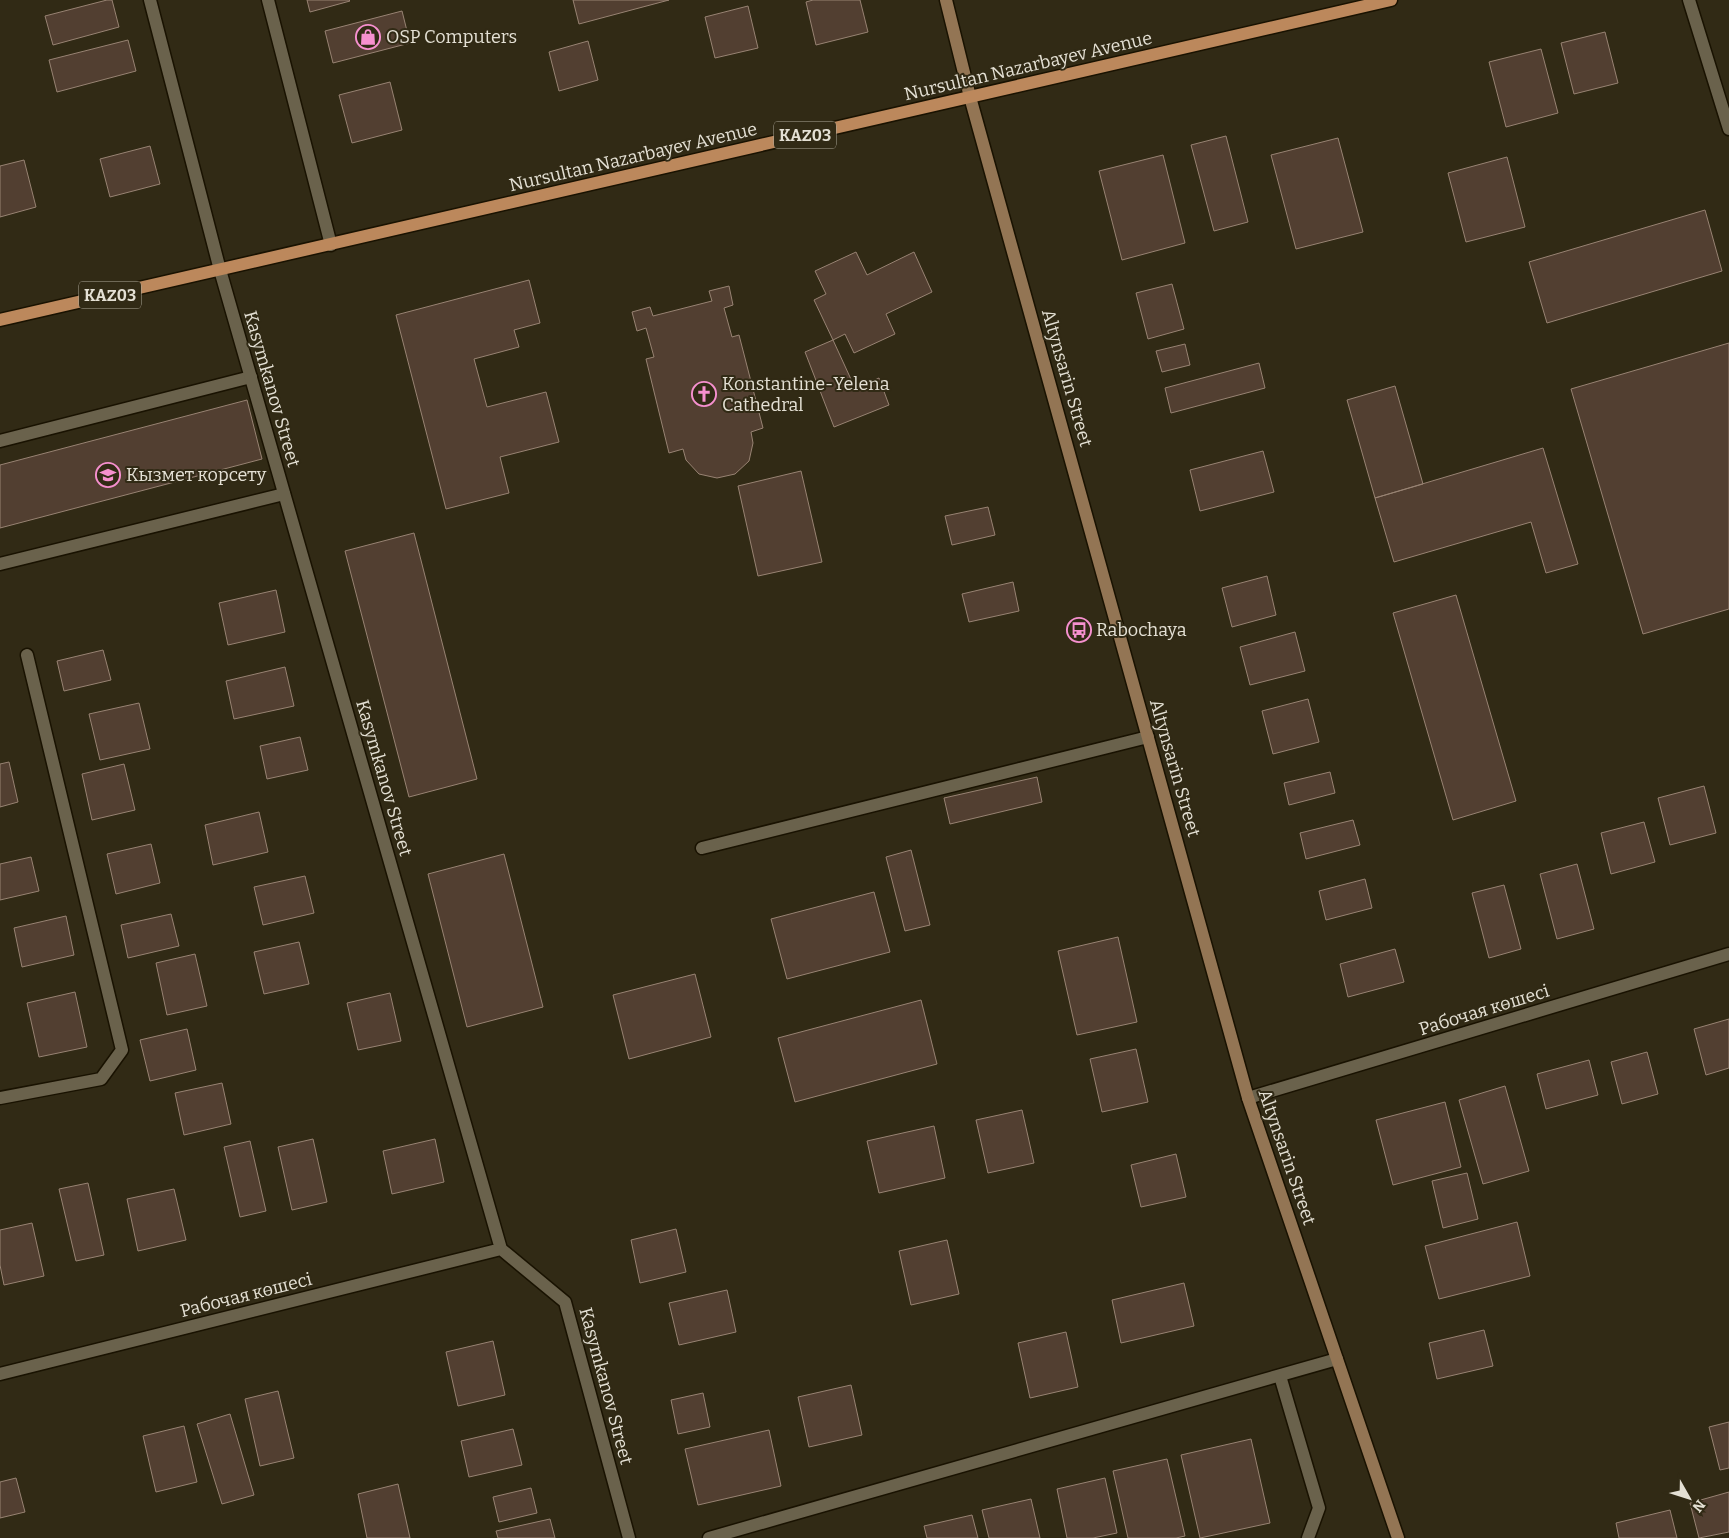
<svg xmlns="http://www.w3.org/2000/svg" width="1729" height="1538" viewBox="0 0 1729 1538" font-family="Bitter,serif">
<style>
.building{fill:#523f31;stroke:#988373}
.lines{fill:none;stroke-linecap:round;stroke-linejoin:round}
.lane-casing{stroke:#191201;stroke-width:15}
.street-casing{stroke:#191201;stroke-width:15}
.secondary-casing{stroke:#191201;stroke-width:15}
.primary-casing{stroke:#191201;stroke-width:15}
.lane{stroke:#6a624c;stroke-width:12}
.street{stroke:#6a624c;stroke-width:12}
.secondary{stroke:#937554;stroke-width:12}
.primary{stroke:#bc885c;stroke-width:12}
.labels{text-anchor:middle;stroke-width:4;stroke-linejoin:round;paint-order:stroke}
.shield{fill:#312a15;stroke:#aea99b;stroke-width:1}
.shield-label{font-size:16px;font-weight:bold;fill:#e4e0d4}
.poi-label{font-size:18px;fill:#e4e0d4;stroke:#312a15;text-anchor:start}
.street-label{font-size:18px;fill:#e4e0d4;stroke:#312a15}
</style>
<rect width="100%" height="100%" fill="#312a15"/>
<path class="building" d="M107 0H112L119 27 53 45 45 16Z
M307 0H349L350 1 310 12Z
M573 0H669L579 24Z
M813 0H860L868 32 816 45 806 2Z
M748 6 758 48 715 58 705 17Z
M402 11 410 43 333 63 325 31Z
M1605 32 1618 83 1574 94 1561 43Z
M128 40 136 71 57 92 49 60Z
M588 41 598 80 559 91 549 52Z
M1541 49 1558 113 1506 127 1489 62Z
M390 82 402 130 352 143 339 95Z
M1226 136 1248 222 1214 231 1191 145Z
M1338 138 1363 232 1296 249 1271 155Z
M150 146 160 184 110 197 100 159Z
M1163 155 1185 243 1122 260 1099 171Z
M1507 157 1525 227 1466 242 1448 173Z
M24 160 36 207 0 217V166Z
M1705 210 1722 271 1547 323 1529 262Z
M856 252 867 275 914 252 932 292 886 314 895 334 854 353 845 334 833 340 814 300 826 294 815 271Z
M529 280 540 323 514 330 519 347 474 359 487 407 546 392 559 442 500 457 509 493 446 509 396 315Z
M1172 284 1184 329 1148 339 1136 293Z
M729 286 733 305 724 308 732 337 739 335 763 428 751 432 753 443 749 461 735 474 717 478 699 474 686 460 683 449 669 453 646 359 654 357 646 328 637 331 632 312 650 307 653 316 712 301 709 291Z
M833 340 855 388 879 378 889 405 834 427 805 352Z
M1729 343V609L1643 634 1571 389Z
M1185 344 1190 365 1162 372 1156 351Z
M1259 363 1265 388 1171 413 1165 388Z
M1395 386 1423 484 1375 498 1347 400Z
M247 400 262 459 0 528V465Z
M1543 448 1578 564 1546 573 1531 522 1394 562 1375 498Z
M1263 451 1274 492 1200 511 1190 470Z
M801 471 822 562 758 576 738 486Z
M988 507 995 535 952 545 945 516Z
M414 533 477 779 409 797 345 551Z
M1267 576 1276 615 1232 627 1222 588Z
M1013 582 1019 611 969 622 962 594Z
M276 590 285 632 228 645 219 603Z
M1456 595 1516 801 1453 820 1393 613Z
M1295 632 1305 671 1250 685 1240 647Z
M103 650 111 680 64 691 57 661Z
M285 667 294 706 234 719 226 681Z
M1308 699 1319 742 1273 754 1262 711Z
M139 703 150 749 100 760 89 714Z
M300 737 308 770 267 779 260 746Z
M9 762 18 802 0 807V764Z
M124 764 135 810 92 820 82 774Z
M1330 772 1335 793 1289 805 1284 783Z
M1037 777 1042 802 950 824 944 798Z
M1704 786 1716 833 1670 845 1658 798Z
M259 812 268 852 213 865 205 825Z
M1353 820 1360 845 1306 859 1300 833Z
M1644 822 1655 862 1611 874 1601 833Z
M151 844 160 883 116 894 107 854Z
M911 850 930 925 905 931 886 857Z
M504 854 543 1007 467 1027 428 874Z
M31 857 39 891 0 900V864Z
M1577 864 1594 929 1557 939 1540 874Z
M305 876 314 913 263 925 254 887Z
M1365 879 1372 908 1326 920 1319 891Z
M1504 885 1521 949 1489 958 1472 893Z
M874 892 890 952 787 979 771 919Z
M171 914 179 946 128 958 121 925Z
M66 916 74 955 22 967 14 928Z
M1118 937 1137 1022 1077 1035 1058 951Z
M299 942 309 984 264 994 254 952Z
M1395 949 1404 982 1348 997 1340 964Z
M195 954 207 1006 167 1015 156 963Z
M695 974 711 1037 629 1059 613 995Z
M75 992 87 1047 39 1057 27 1003Z
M390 993 401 1041 358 1050 347 1003Z
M921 1000 937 1064 795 1102 778 1038Z
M1729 1019V1068L1706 1075 1694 1029Z
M187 1029 196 1070 150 1081 140 1040Z
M1136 1049 1148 1102 1102 1112 1090 1059Z
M1647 1052 1658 1094 1622 1104 1611 1062Z
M1589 1060 1598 1095 1546 1109 1537 1074Z
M222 1083 231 1124 184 1135 175 1093Z
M1505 1086 1529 1171 1483 1184 1459 1100Z
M1445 1102 1461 1167 1393 1185 1376 1120Z
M1022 1110 1034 1163 988 1173 976 1120Z
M934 1126 945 1178 879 1193 867 1141Z
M313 1139 327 1202 292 1210 278 1147Z
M435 1139 444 1182 392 1194 383 1151Z
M250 1141 266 1211 240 1217 224 1147Z
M1176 1154 1186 1197 1141 1207 1131 1165Z
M1467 1173 1478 1219 1443 1228 1432 1181Z
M88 1183 104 1255 76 1261 59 1189Z
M174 1189 186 1240 138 1251 127 1199Z
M1517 1222 1530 1276 1439 1299 1425 1246Z
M32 1223 44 1276 4 1285 0 1265V1230Z
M676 1229 686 1272 640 1283 631 1240Z
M947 1240 959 1294 911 1305 899 1251Z
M1184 1283 1194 1326 1121 1343 1112 1300Z
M727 1290 736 1332 679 1345 669 1303Z
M1484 1330 1493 1366 1437 1379 1429 1343Z
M1066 1332 1078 1387 1030 1398 1018 1343Z
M493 1341 505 1395 458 1406 446 1352Z
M851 1385 862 1435 809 1447 798 1397Z
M278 1391 294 1458 260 1466 245 1399Z
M703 1393 710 1427 678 1434 671 1400Z
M230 1414 254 1495 222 1504 197 1424Z
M1729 1422V1468L1720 1470 1709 1427Z
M184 1426 197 1482 156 1492 143 1436Z
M513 1429 522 1465 469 1477 461 1441Z
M769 1430 781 1486 698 1505 685 1449Z
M1251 1439 1270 1523 1200 1538 1181 1455Z
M1167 1459 1185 1536 1176 1538H1128L1113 1471Z
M16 1478 25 1512 0 1518V1482Z
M1105 1478 1117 1533 1093 1538H1067L1057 1489Z
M398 1484 410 1538H367L358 1494Z
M531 1488 537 1513 499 1522 493 1497Z
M1729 1492V1532L1699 1538 1690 1503Z
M1031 1499 1040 1538H989L982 1510Z
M1670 1510 1677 1538H1619L1616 1523Z
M972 1515 978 1538H927L924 1526Z
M550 1519 555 1538H498L496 1531Z"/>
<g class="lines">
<defs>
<path id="lane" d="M0 441 251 377
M0 564 284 494
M702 848 1148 737
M0 1098 101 1079 122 1050 27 655
M1280 1376 1319 1508 1308 1538"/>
<path id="street" d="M150 0 220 270 501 1249 565 1302 629 1538
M268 0 331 245
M1689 0 1729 129
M1248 1098 1729 954
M0 1374 501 1249
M709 1538 1337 1359"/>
<path id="secondary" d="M946 0 970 97 1248 1098 1398 1538"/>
<path id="primary" d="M0 320 1391 0"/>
</defs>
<use href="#lane" class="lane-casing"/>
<use href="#street" class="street-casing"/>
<use href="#secondary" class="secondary-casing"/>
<use href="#primary" class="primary-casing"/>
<use href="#lane" class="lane"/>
<use href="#street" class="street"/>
<use href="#secondary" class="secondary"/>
<use href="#primary" class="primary"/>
</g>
<defs>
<symbol id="shop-ring" viewBox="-11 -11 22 22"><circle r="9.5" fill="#312a15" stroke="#f690cf" stroke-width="1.5"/><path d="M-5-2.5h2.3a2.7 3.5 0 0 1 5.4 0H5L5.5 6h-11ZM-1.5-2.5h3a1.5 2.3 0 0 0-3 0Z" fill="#f690cf"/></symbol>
<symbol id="church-ring" viewBox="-11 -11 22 22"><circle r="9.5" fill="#312a15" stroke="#f690cf" stroke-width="1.5"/><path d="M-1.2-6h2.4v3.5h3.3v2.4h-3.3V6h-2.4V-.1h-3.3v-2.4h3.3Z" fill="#f690cf"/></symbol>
<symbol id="university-ring" viewBox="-11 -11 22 22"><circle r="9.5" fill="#312a15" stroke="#f690cf" stroke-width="1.5"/><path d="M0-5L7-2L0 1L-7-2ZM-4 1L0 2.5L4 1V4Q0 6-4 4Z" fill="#f690cf"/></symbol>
<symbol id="bus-ring" viewBox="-11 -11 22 22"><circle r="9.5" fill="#312a15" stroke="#f690cf" stroke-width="1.5"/><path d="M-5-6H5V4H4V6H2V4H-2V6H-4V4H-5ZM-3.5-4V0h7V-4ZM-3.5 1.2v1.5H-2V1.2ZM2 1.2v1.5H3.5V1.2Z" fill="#f690cf"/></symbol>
</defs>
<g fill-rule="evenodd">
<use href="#shop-ring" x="354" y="23" width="28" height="28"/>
<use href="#church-ring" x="690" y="380" width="28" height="28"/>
<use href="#university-ring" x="94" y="461" width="28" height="28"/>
<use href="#bus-ring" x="1065" y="616" width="28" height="28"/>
</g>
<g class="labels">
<g class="shield">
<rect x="774" y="121.5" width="62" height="27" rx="4"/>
<rect x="79" y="281.5" width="62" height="27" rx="4"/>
</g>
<g class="shield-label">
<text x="805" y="141">KАZ03</text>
<text x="110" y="301">KАZ03</text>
</g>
<g class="poi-label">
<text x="386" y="43">OSP Computers</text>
<text x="722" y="390">Konstantine-Yelena<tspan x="722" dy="21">Cathedral</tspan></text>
<text x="126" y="481">Кызмет корсету</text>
<text x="1096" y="636">Rabochaya</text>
</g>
<g class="street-label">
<text transform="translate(1028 66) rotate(-13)" y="6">Nursultan Nazarbayev Avenue</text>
<text transform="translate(633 157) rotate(-13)" y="6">Nursultan Nazarbayev Avenue</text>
<text transform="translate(1067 378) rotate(74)" y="6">Altynsarin Street</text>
<text transform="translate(272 389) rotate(74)" y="6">Kasymkanov Street</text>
<text transform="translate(1175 768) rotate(74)" y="6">Altynsarin Street</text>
<text transform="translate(384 778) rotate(74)" y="6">Kasymkanov Street</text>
<text transform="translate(1484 1010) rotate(-17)" y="6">Рабочая көшесі</text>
<text transform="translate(1287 1157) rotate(71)" y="6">Altynsarin Street</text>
<text transform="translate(246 1295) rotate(-14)" y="6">Рабочая көшесі</text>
<text transform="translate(606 1386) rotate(75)" y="6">Kasymkanov Street</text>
</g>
</g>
<g transform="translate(1689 1498) rotate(129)" stroke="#312a15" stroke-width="4" paint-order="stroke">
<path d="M0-4L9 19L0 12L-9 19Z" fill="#e4e0d4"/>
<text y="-8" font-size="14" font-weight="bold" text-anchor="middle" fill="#e4e0d4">N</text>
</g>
</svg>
